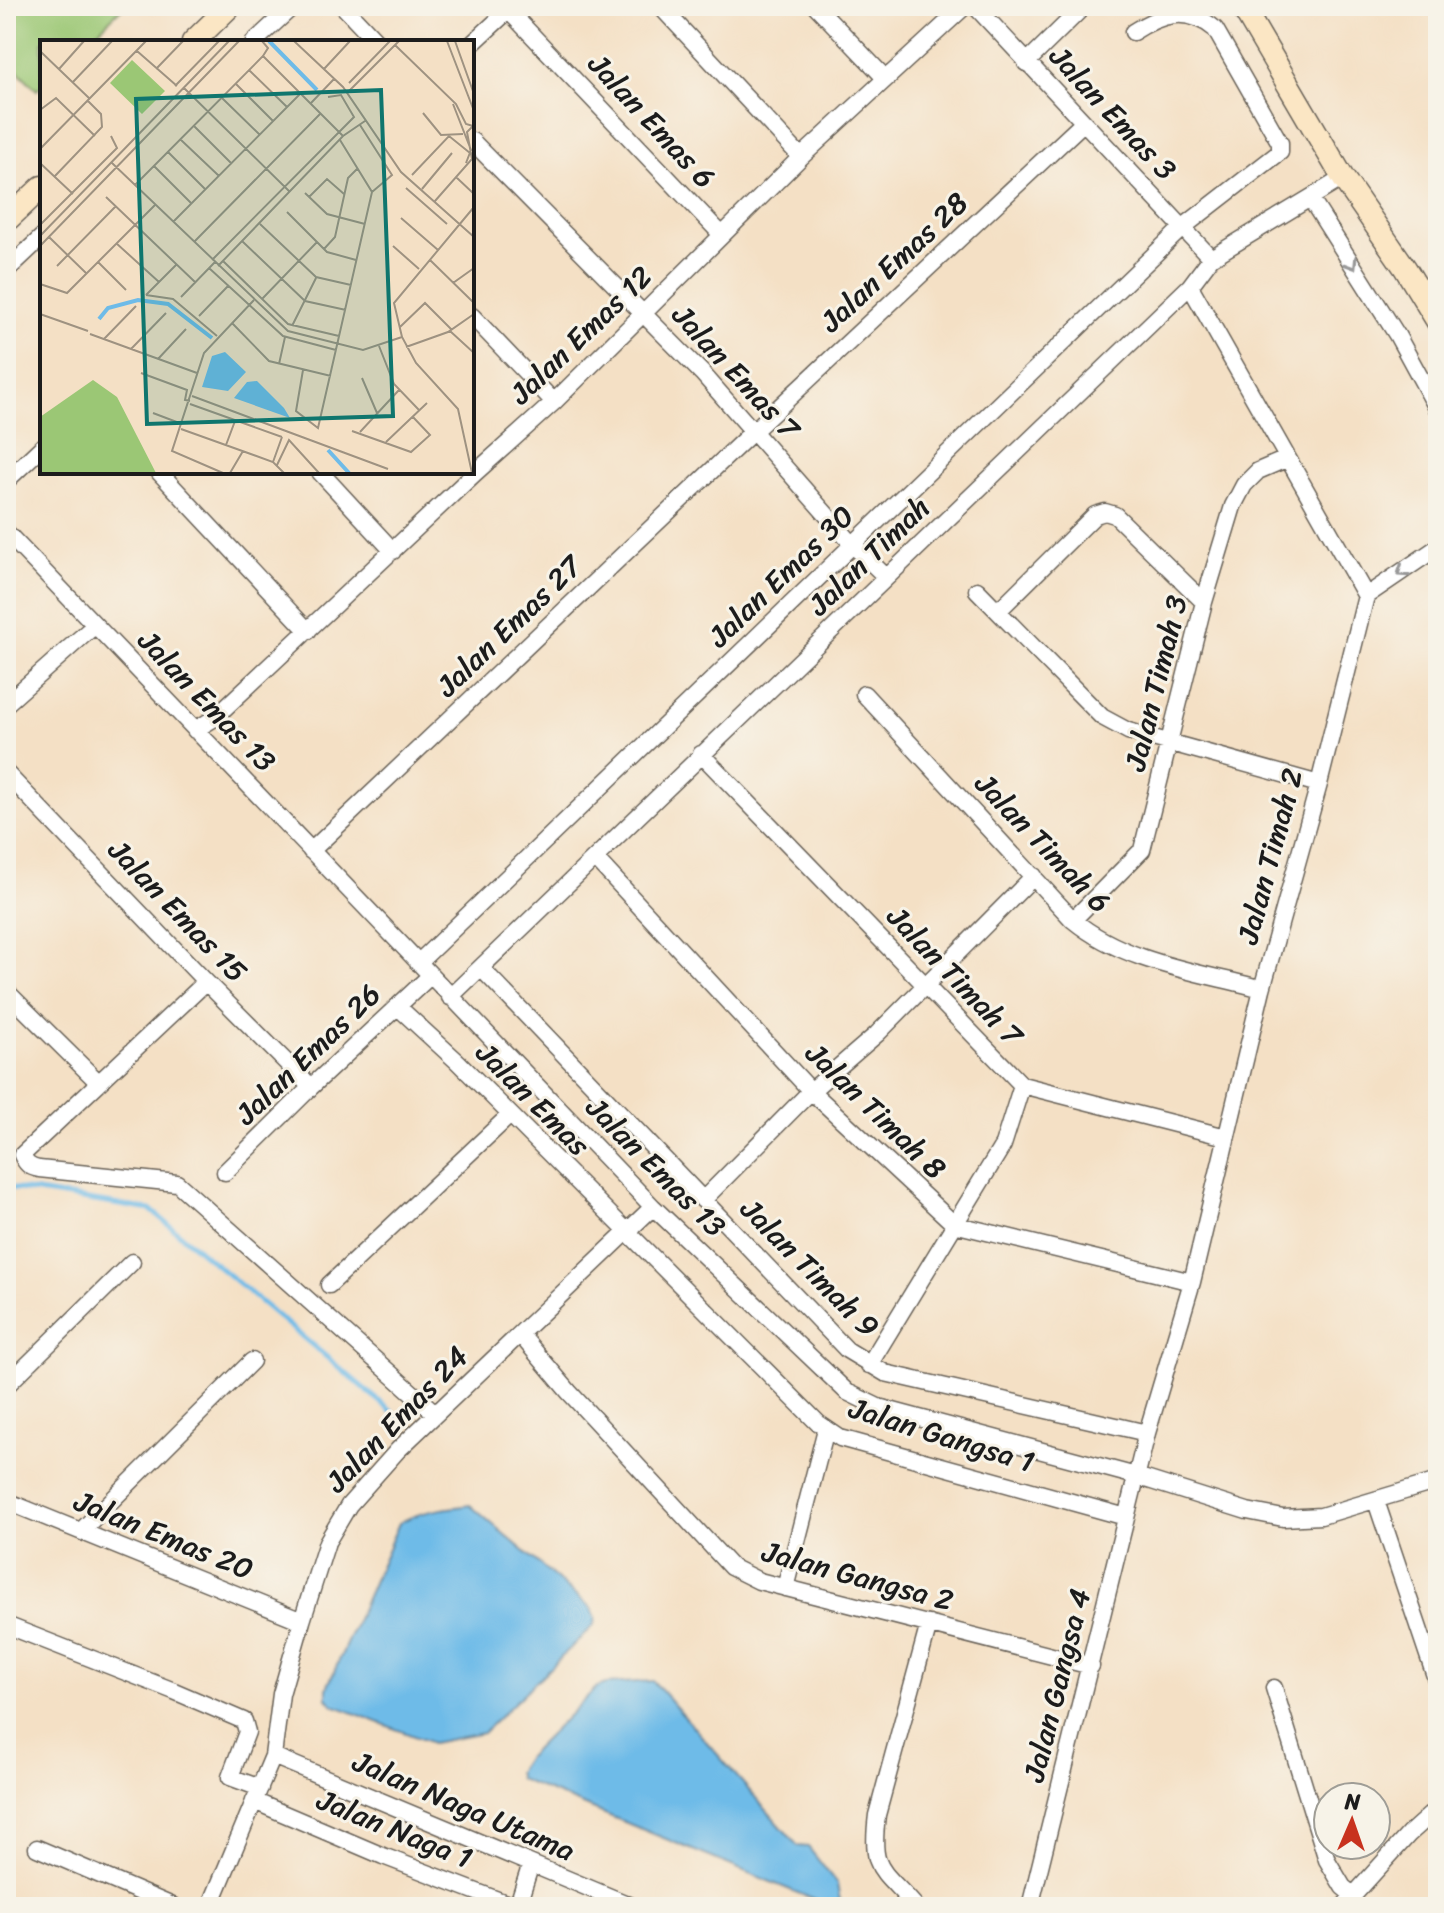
<svg xmlns="http://www.w3.org/2000/svg" width="1444" height="1913" viewBox="0 0 1444 1913" font-family="Sriracha,sans-serif">
<style>
.green{fill:#9bc775;stroke:#5c7248;stroke-width:2}
.water{fill:#6ebbe8;stroke:#456c82;stroke-width:2}
.lines{fill:none;stroke-linecap:round;stroke-linejoin:round}
.stream{stroke:#6ebbe8;stroke-width:5}
.street-casing{stroke:#686157;stroke-width:19}
.secondary-casing{stroke:#686157;stroke-width:25}
.street{stroke:#fff;stroke-width:16}
.secondary{stroke:#fbe6c4;stroke-width:22}
.oneway{stroke:#999}
.labels{text-anchor:middle;stroke-width:6;stroke-linejoin:round;paint-order:stroke}
.street-label{font-size:30px;fill:#1c1c1c;stroke:#f7f3e8}
.inset-river{fill:none;stroke:#6ebbe8;stroke-width:4}
.inset-road{fill:none;stroke:#9e9281;stroke-width:2}
.view{fill:#0f766e;fill-opacity:0.15;stroke:#0f766e;stroke-width:4}
.inset-edge{fill:none;stroke:#1c1c1c;stroke-width:4}
</style>
<rect width="100%" height="100%" fill="#f7f3e8"/>
<filter id="ink" filterUnits="userSpaceOnUse"><feTurbulence type="fractalNoise" baseFrequency=".0125" numOctaves="2"/><feDisplacementMap in="SourceGraphic" scale="16" xChannelSelector="R" yChannelSelector="G"/><feConvolveMatrix kernelMatrix="1 2 1 2 8 2 1 2 1" color-interpolation-filters="sRGB"/></filter>
<filter id="wash" filterUnits="userSpaceOnUse"><feTurbulence type="fractalNoise" baseFrequency=".006" numOctaves="4" result="noise"/><feDisplacementMap in="SourceGraphic" scale="32" xChannelSelector="R" yChannelSelector="G"/><feGaussianBlur stdDeviation="1.8" result="paint"/><feColorMatrix in="noise" values="0 0 0 0 0 0 0 0 0 0 0 0 0 0 0 0 0 1.4 0 .05"/><feComposite in="paint" operator="in"/></filter>
<g filter="url(#wash)">
<rect width="100%" height="100%" fill="#f4e0c5"/>
<path class="green" d="M6 6H124L87 42H42V85L37 90 6 59Z"/>
<path class="water" d="M470 1505 591 1608 596 1619 593 1626 483 1733 432 1743 333 1705 327 1698V1688L399 1523C421 1510 445 1509 470 1505Z
M653 1681 798 1846 808 1847 837 1884 841 1906 832 1907 519 1779 517 1772 527 1757 597 1687 606 1684Z"/>
<g class="lines">
<path class="stream" d="M6 1187 151 1210 398 1417"/>
</g>
</g>
<g filter="url(#ink)">
<g class="lines">
<defs>
<path id="street" d="M343 6 377 42
M660 6 801 157
M816 6 885 78
M975 6 1211 258
M509 11 722 235
M254 42 293 6
M472 44 513 6
M1026 63 1084 6
M472 141 702 373 853 545 886 577
M1310 198 1397 335 1438 410
M6 271 42 237
M472 316 554 402
M159 472 308 631
M320 472 393 551
M6 481 42 447
M6 532 653 1207 847 1392 878 1407 1136 1476 1247 1511 1283 1518 1321 1516 1438 1481
M977 590 1102 717 1128 731 1319 784
M1366 596 1438 547
M999 610 1095 515 1105 512 1115 515 1204 602
M864 694 1073 920C1125 963 1199 972 1262 989
M6 704 95 625
M195 730 213 719 475 473 554 402 801 157 965 6
M701 754 1022 1085 1226 1137
M6 773 206 982 311 1087
M311 851 744 440 1083 123
M595 858 811 1091 954 1224 1192 1282
M1073 920 1142 850 1204 602 1233 506 1244 485 1258 471 1286 459
M418 963 1182 228 1280 152V143L1215 29C1187 6 1161 14 1133 32
M481 968 847 1350 885 1373 1147 1433
M206 982 22 1155C26 1164 29 1167 39 1169L177 1183 436 1414
M6 991 98 1082
M450 997 1190 286 1211 258 1343 178
M398 1007 458 1062 818 1423 840 1438 1126 1517
M225 1172 311 1087 430 976
M703 1200 811 1091 877 1034 1034 876
M329 1285 510 1115
M520 1334 569 1392 731 1567 759 1581 1091 1666
M869 1365 1003 1145 1022 1085
M6 1386 132 1262
M6 1501 302 1621
M1376 1501 1438 1685
M81 1531 252 1361
M785 1588 826 1429
M6 1625 174 1691 244 1721 247 1732 230 1777 260 1788
M1274 1688 1327 1860 1343 1887 1354 1896
M273 1756 634 1907
M254 1801 383 1856 516 1907
M37 1848 175 1907
M210 1907 273 1756 281 1694 302 1621 327 1542 349 1505 398 1450 653 1207
M517 1907 531 1864
M916 1907C881 1867 870 1872 877 1815L929 1624
M1030 1907 1147 1433 1192 1282 1262 989 1319 784 1366 596 1190 286
M1343 1907 1409 1834 1438 1808"/>
<path id="secondary" d="M1242 6 1343 178 1405 268 1438 322
M193 42 230 6
M6 221 42 187"/>
</defs>
<use href="#street" class="street-casing"/>
<use href="#secondary" class="secondary-casing"/>
<use href="#street" class="street"/>
<use href="#secondary" class="secondary"/>
</g>
<defs><path id="oneway-chevron" d="M-2-3.5L2.5 0L-2 3.5" fill="none" stroke-width="1.6" stroke-linecap="round" stroke-linejoin="round" transform="scale(2)"/></defs>
<g class="oneway">
<use href="#oneway-chevron" transform="translate(1352 264) rotate(58)"/>
<use href="#oneway-chevron" transform="translate(1402 572) rotate(146)"/>
</g>
</g>
<g class="labels">
<g class="street-label">
<text transform="translate(1113 113) rotate(47)" y="10">Jalan Emas 3</text>
<text transform="translate(652 121) rotate(47)" y="10">Jalan Emas 6</text>
<text transform="translate(894 262) rotate(-43)" y="10">Jalan Emas 28</text>
<text transform="translate(581 335) rotate(-44)" y="10">Jalan Emas 12</text>
<text transform="translate(736 372) rotate(47)" y="10">Jalan Emas 7</text>
<text transform="translate(869 556) rotate(-44)" y="10">Jalan Timah</text>
<text transform="translate(781 576) rotate(-44)" y="10">Jalan Emas 30</text>
<text transform="translate(509 626) rotate(-44)" y="10">Jalan Emas 27</text>
<text transform="translate(1156 683) rotate(-76)" y="10">Jalan Timah 3</text>
<text transform="translate(207 701) rotate(46)" y="10">Jalan Emas 13</text>
<text transform="translate(1043 843) rotate(46)" y="10">Jalan Timah 6</text>
<text transform="translate(1270 856) rotate(-75)" y="10">Jalan Timah 2</text>
<text transform="translate(178 911) rotate(46)" y="10">Jalan Emas 15</text>
<text transform="translate(955 976) rotate(46)" y="10">Jalan Timah 7</text>
<text transform="translate(308 1054) rotate(-44)" y="10">Jalan Emas 26</text>
<text transform="translate(533 1099) rotate(45)" y="10">Jalan Emas</text>
<text transform="translate(876 1111) rotate(44)" y="10">Jalan Timah 8</text>
<text transform="translate(656 1167) rotate(45)" y="10">Jalan Emas 13</text>
<text transform="translate(810 1268) rotate(45)" y="10">Jalan Timah 9</text>
<text transform="translate(397 1419) rotate(-46)" y="10">Jalan Emas 24</text>
<text transform="translate(942 1435) rotate(17)" y="10">Jalan Gangsa 1</text>
<text transform="translate(164 1535) rotate(22)" y="10">Jalan Emas 20</text>
<text transform="translate(858 1576) rotate(15)" y="10">Jalan Gangsa 2</text>
<text transform="translate(1057 1685) rotate(-76)" y="10">Jalan Gangsa 4</text>
<text transform="translate(464 1806) rotate(23)" y="10">Jalan Naga Utama</text>
<text transform="translate(395 1829) rotate(22)" y="10">Jalan Naga 1</text>
</g>
</g>
<g transform="translate(40 40)">
<rect width="434" height="434" fill="#f4e0c5"/>
<path d="M92 20 125 51 102 74 70 43ZM53 340 77 357 116 433H0V377Z" fill="#9bc775"/>
<path d="M185 312 206 332 188 351 162 347 172 316ZM217 341 244 368 250 378 194 358 207 342Z" fill="#6ebbe8"/>
<path class="inset-river" d="M229 1 277 50M59 279 68 268 98 260 128 264 172 298M288 410 309 433"/>
<path class="inset-road" d="M254 1 303 47 361 132 434 197M407 1 434 71M415 1 434 54M355 5 416 64 426 84 433 86M0 11 50 59M97 11 137 46M223 16 303 96M19 29 44 1M116 29 143 1M284 29 310 1M209 30 247 67M32 43 72 1M195 43 233 81M309 43 350 1M135 46 179 1M144 48 250 152M307 53 359 1M182 58 220 95M271 63 294 39M413 64 431 110 426 123M0 70 16 58 55 96M383 73 401 95 423 94M320 85 352 135 332 152M154 86 192 124M140 99 179 136M0 109 106 1M128 112 166 150M0 123 33 154M72 123 248 291 323 310 362 297M114 126 152 164M372 135 409 96 430 113M14 137 62 87 61 74 48 61M416 137 434 154M95 145 223 16 228 8 222 1M366 148 407 184M382 149 412 113M265 153 287 174 325 184M66 157 155 242M269 157 287 139 304 154M395 161 432 119 427 92 432 87M247 172 287 212 316 220M361 178 398 210M133 182 261 53M220 184 276 237 311 245M0 185 77 108 71 96M0 196 189 1M9 197 46 233M202 201 265 261 306 270M154 202 281 73M76 203 119 242M0 206 199 1M353 206 379 229M284 209 295 197 308 138 317 129M172 220 314 77 301 55 288 57M390 220 434 263M183 221 248 284 299 296M58 222 86 250M17 226 76 166M178 226 303 96 325 81M169 228 243 296 296 310M413 243 434 228M0 244 27 253 115 165M106 255 133 259 177 296M106 255 136 225M141 257 175 222M222 259 277 202M0 274 48 291M159 276 189 245M192 283 229 321 291 336M252 286 276 238M360 287 385 263 412 290M410 291 434 313M50 294 157 333M64 299 96 266M339 306 354 344 379 370M366 307 408 292 434 274M91 309 126 273M118 319 146 289M239 324 245 297M263 330 256 371 278 388 332 152 300 100M101 333 147 350 145 360 150 361M322 338 337 373M152 356 348 429M150 364 242 397M113 373 142 384M141 389 233 422 244 433M312 391 371 412 390 395 372 376M320 392 359 350M346 402 387 363M186 405 195 381M233 422 242 397M237 425 249 400 279 433M183 433 132 411 164 313 214 260M190 433 203 411M432 433 418 369 376 323 362 297 354 263 434 167"/>
<path class="view" d="M341 50 353 376 107 384 96 59Z"/>
<rect width="434" height="434" class="inset-edge"/>
</g>
<rect width="1444" height="1913" fill="none" stroke="#f7f3e8" stroke-width="32"/>
<g transform="translate(1352 1821) rotate(2)"><circle r="38" fill="#f7f3e8" stroke="#9f9d96" stroke-width="2"/>
<path d="M0-6L14 30L0 20L-14 30Z" fill="#c8321e"/>
<text y="-12" font-size="22" font-weight="bold" text-anchor="middle" fill="#1c1c1c">N</text>
</g>
</svg>
